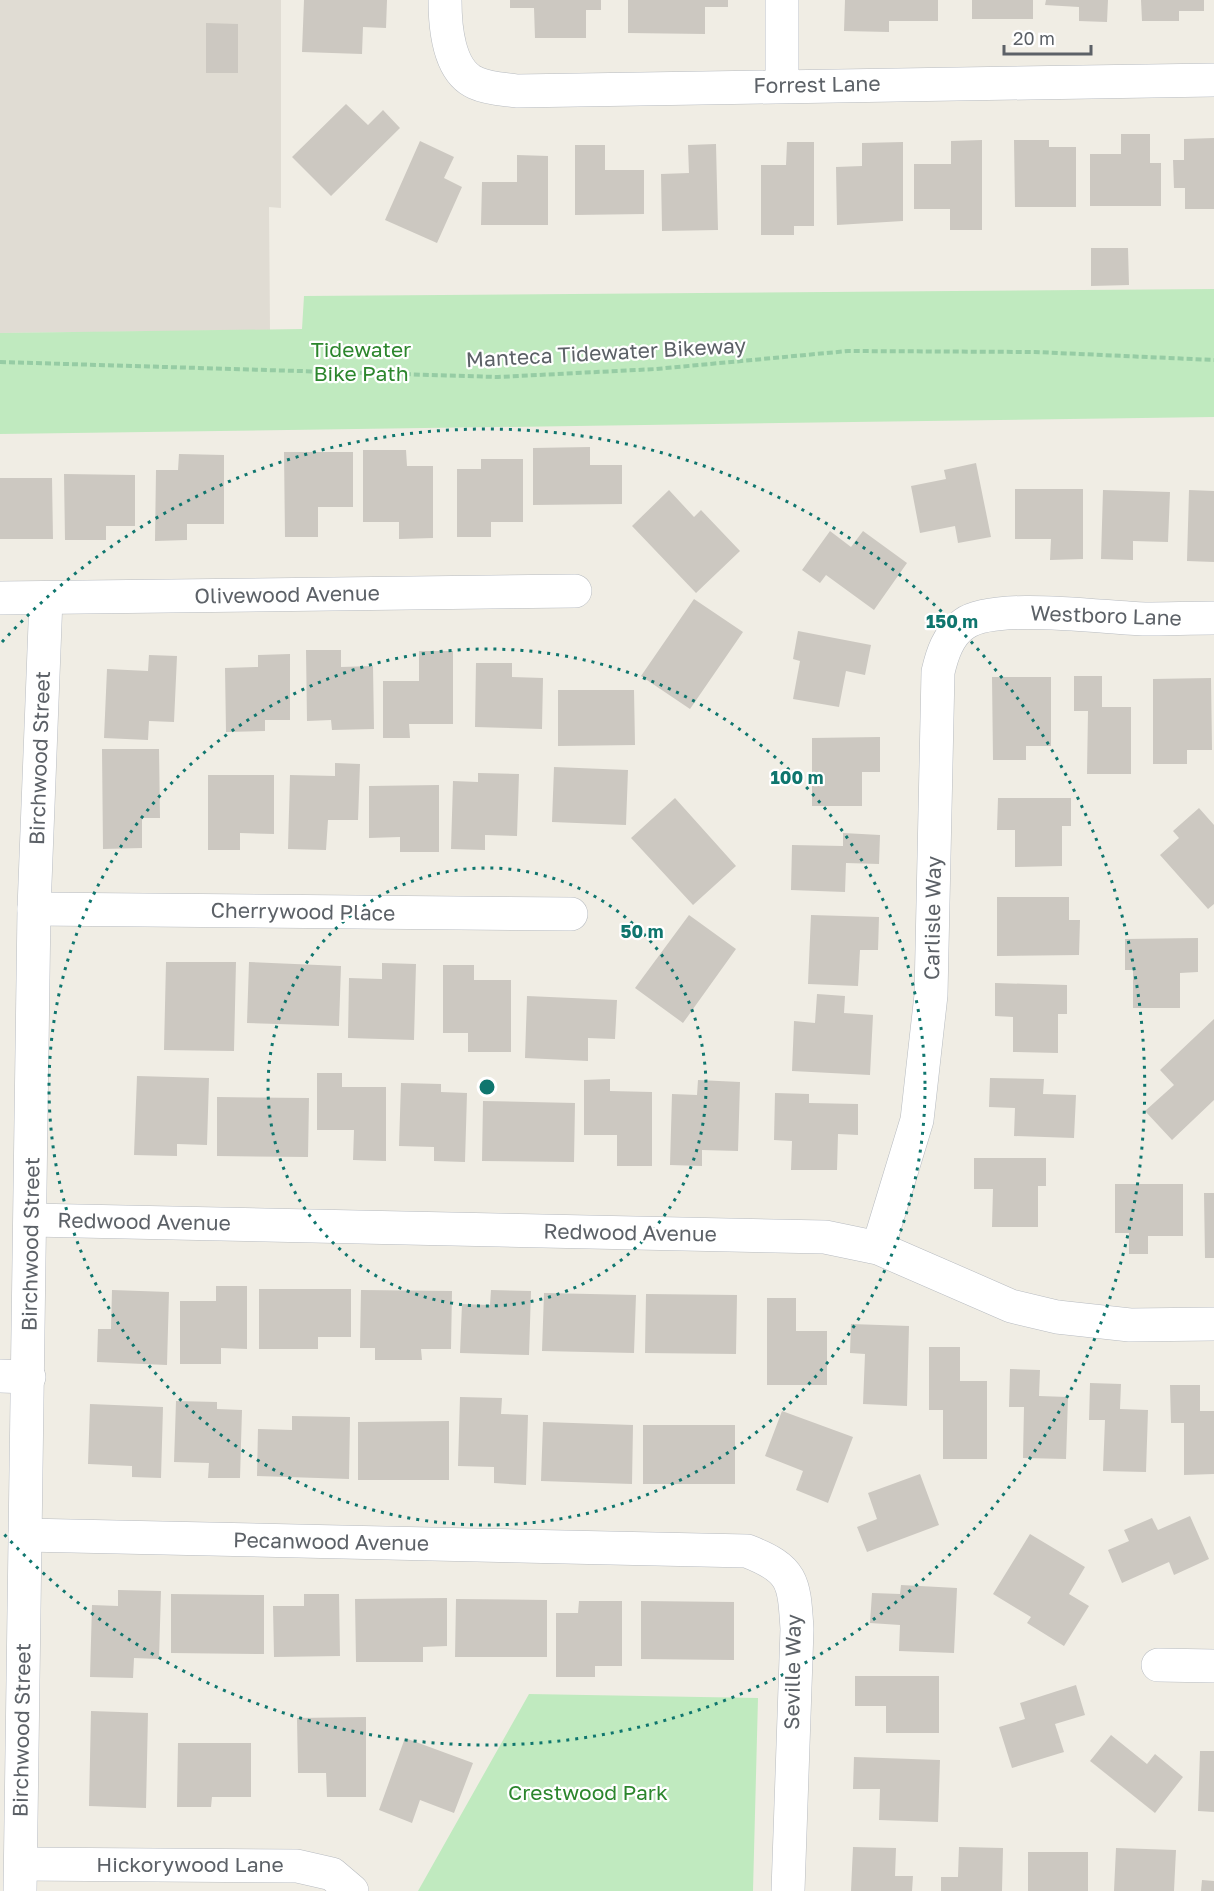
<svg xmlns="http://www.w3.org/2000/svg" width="1214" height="1891" viewBox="0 0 1214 1891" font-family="'Golos Text',sans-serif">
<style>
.education{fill:#e0dcd3}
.green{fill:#c0eabf}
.building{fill:#ccc8c1}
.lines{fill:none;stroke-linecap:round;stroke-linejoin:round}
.street-casing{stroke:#b7bbc0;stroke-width:34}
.secondary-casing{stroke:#b8bcc2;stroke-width:34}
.path{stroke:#96cca4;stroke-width:4;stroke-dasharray:6 3;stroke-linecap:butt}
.street{stroke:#fff;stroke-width:33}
.secondary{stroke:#fff;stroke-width:33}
.ring{fill:none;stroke:#0f766e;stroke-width:3;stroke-dasharray:3 6}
.labels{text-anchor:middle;stroke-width:4.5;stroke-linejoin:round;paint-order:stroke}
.street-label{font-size:21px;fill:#5c6167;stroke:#fff}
.park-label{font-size:21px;fill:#2c862d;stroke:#fff}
.centre{fill:#0f766e;stroke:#fff;stroke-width:3}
.ring-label{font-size:18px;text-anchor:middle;font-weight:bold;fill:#0f766e;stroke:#fff;stroke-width:4.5;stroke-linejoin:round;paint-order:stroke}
</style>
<rect width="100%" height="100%" fill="#f0ede4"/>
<path class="education" d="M0 0H281V208L269 207 270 330 0 333Z"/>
<path class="green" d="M1214 289V417L0 434V333L302 329 304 296Z
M529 1694 758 1698 753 1891H418Z"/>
<path class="building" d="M304 0H387L386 28 363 27 362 54 302 52Z
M510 0H601V10H586V38H535L534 8H510Z
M628 0H728V7H705V34L628 33Z
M845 0H938V21H889V32L844 31Z
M972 0H1033V19H972Z
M1046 0H1108L1107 22 1079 21V7L1045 5Z
M1141 0H1204V11H1179V21H1142Z
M206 23 238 24V73H206Z
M346 104 368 125 383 110 400 128 331 196 292 157Z
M1121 134H1150V163H1161V206H1090V154H1121Z
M1214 138V209H1185V188H1174L1173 160H1184V139Z
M982 140V230H950V209H914V164H951V141Z
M1014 140H1049V147H1076V207H1015Z
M420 141 454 157 444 178 462 187 437 243 385 220Z
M787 142H814V226H794V235H761V165H786Z
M903 142V221L837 225 836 167 862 166V143Z
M716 144 718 230 662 231 661 174 689 173 688 145Z
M575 145H605V170H644V214L575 215Z
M517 155 548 156V225H481L482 182H517Z
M1091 248H1128L1129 285 1091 286Z
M590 447V465H622V504L533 505V448Z
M363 450H406L407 466H433V538L399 539V522H363Z
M284 452H353V507H318V537H285Z
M179 454 224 455V524H187V540L155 541 156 470H178Z
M481 459H523V522H491V537H457V469H481Z
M976 463 991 537 958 543 955 526 920 533 911 486 946 479 944 470Z
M64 474 135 475V526H106V540H65Z
M0 478H52L53 539H0Z
M1015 489H1083V559L1050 560 1051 539H1015Z
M669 490 694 517 701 510 740 551 696 593 632 526Z
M1103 490 1170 492 1168 542 1133 541V560L1101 559Z
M1189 490 1214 491V562L1187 561Z
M830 531 851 547 863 531 907 563 874 610 826 575 820 583 802 570Z
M694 599 743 632 690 709 641 676Z
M798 631 871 645 865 675 846 671 839 707 793 699 800 661 793 659Z
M306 650H341V667L373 666 374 729 332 730 331 720 307 721Z
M419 651H453V724H409L410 738H383V681H419Z
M290 654V720H265V731L226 732 225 668 258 667V655Z
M149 655 177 656 174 722 149 721 148 740 104 738 107 669 148 671Z
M476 663H512V677L543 678 542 729 475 727Z
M1074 676H1102V707H1131V774H1087L1088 711H1074Z
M992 677H1051V746H1026V760H993Z
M1211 678 1212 750H1187V764H1153V679Z
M558 690H634L635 745 558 746Z
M880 737V772H862V806H812V738Z
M102 749H159L160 818H142V848L103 849Z
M335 763 360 764 358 820H328L326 850 288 849 290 775 335 776Z
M554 767 628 770 626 825 552 822Z
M478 773 519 774 517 836 485 835V850L451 849 453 781 478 782Z
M208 775H274V834L240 833V850H208Z
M439 785V852H400V837L369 838V786Z
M675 798 736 866 693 905 631 838Z
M998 798H1071V826H1062V866L1015 867V830H997Z
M1199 808 1214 825V904L1208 909 1160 855 1179 838 1173 831Z
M843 833 880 835 879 864 846 863 845 892 791 890 792 845 843 846Z
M997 897H1069V920H1080L1079 955 997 956Z
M689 915 736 949 683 1023 635 988Z
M811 915 879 917 878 950H860L858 986 808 984Z
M1198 938V972L1180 973V1008H1133V970H1125V939Z
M166 962H236L234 1051 164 1050Z
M249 962 341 966 339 1026 247 1023Z
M382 963 416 964 414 1040 348 1038 349 978 382 979Z
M443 965H474V980H511V1052H468V1033H443Z
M995 983 1067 985V1014H1058V1053L1013 1052V1017L995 1016Z
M817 994 845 996 844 1013 873 1015 870 1075 792 1071 794 1021 815 1023Z
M527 996 617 1000 615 1039 588 1038V1061L525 1058Z
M1214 1019V1100L1172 1140 1145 1111 1174 1085 1160 1070Z
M317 1073H342V1087H386V1161L353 1160 354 1130H317Z
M137 1076 209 1078 207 1145 177 1144V1156L134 1155Z
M990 1078 1044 1079 1043 1094 1076 1095 1074 1138 1014 1136 1015 1108 989 1107Z
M610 1079V1091L652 1092V1166H617V1135H584V1080Z
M698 1080 740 1082 738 1151 702 1150V1166L670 1165 672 1094 697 1095Z
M401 1083 441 1084V1092L467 1093 465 1162 434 1161V1147L399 1146Z
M775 1093 809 1094V1103L858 1104V1135L838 1134 837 1170H791L792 1141 774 1140Z
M217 1097 309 1098 308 1157 217 1156Z
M483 1101 575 1103 574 1162 482 1161Z
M974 1158H1046V1186H1038V1227H992L993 1189H974Z
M1115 1184H1183V1236H1148V1254H1129V1233H1115Z
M1204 1193H1214V1258H1205Z
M216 1286H247V1349L221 1348V1364H180V1301H216Z
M259 1289H351V1337H318V1349H259Z
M112 1290 169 1292 167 1365 97 1362 98 1329H111Z
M361 1290 452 1291 451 1349H421L422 1360H375V1348H360Z
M491 1290 531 1291 529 1355 460 1353 462 1304 490 1305Z
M544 1293 636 1295 634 1353 542 1351Z
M646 1294 737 1295 736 1354 645 1353Z
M767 1298H796V1331H827V1385H767Z
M851 1324 909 1326 907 1406 863 1404 865 1354 850 1353Z
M929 1347H960V1381H987V1459H943V1410H929Z
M1010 1369 1040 1370 1039 1396 1068 1397 1066 1459 1023 1458 1024 1407H1009Z
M1090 1383 1121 1384 1120 1409 1148 1410 1146 1472 1103 1471 1105 1420H1089Z
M1170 1385H1200V1411H1214V1474L1184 1475V1423H1171Z
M460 1397 502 1398 501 1414 528 1415 526 1485 494 1483V1467L458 1466Z
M176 1401 217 1402V1409L242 1410 240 1478H208L209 1463 174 1462Z
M90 1404 163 1407 161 1478 132 1477V1466L88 1464Z
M782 1411 853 1437 828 1503 796 1490 803 1471 765 1456Z
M292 1416 350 1417 349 1479 257 1476 258 1429 292 1430Z
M449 1421V1480H358V1422Z
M543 1422 633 1425 632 1484 541 1481Z
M643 1425H735V1484H643Z
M920 1474 939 1525 867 1552 857 1527 877 1519 868 1493Z
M1190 1516 1209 1559 1174 1575 1169 1562 1122 1583 1108 1550 1129 1541 1124 1530 1152 1518 1158 1530Z
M1030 1534 1085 1567 1069 1594 1089 1606 1064 1646 1027 1623 1031 1617 993 1594Z
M901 1585 957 1588 954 1653 899 1651 900 1625 870 1623 872 1593 900 1594Z
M118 1590 161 1591 159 1659 134 1658 133 1678 90 1677 92 1605 118 1606Z
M171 1594 264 1595V1654L171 1653Z
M304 1594H339L340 1656 274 1657 273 1606H304Z
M447 1598V1646L423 1647V1662H356L355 1599Z
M456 1599 547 1600V1657H455Z
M579 1601H622V1666H595V1677H556V1613H578Z
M641 1601 734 1602V1660L641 1659Z
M855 1676H939V1733H886V1706H855Z
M1076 1685 1085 1715 1055 1724 1064 1752 1012 1768 999 1727 1025 1719 1020 1703Z
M91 1711 148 1713 146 1808 89 1806Z
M366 1717V1797H327L326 1773H298L297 1718Z
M1111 1735 1147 1764 1155 1754 1183 1777 1155 1813 1090 1761Z
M405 1738 473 1763 454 1813 420 1800 412 1823 379 1810Z
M178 1743H251V1797H212L211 1807H177Z
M1200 1751H1214V1812L1198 1811Z
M854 1757 940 1760 938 1822 879 1820 880 1789H853Z
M853 1847 896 1848 895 1876H913L912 1891H851Z
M959 1847 1003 1848 1002 1891H941V1877H958Z
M1116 1848 1176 1850 1174 1891H1114Z
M1028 1852H1088V1891H1028Z
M1202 1880 1214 1881V1891H1201Z"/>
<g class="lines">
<defs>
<path id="street" d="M445 0C445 26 448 71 476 83 489 89 503 89 517 91L1214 80
M782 0V86
M0 598 575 591
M34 909 571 914
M31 1220 825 1237 878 1248 1011 1306 1057 1317 1130 1325 1214 1324
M878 1248 917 1120 931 995 938 672C942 655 948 635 964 624 995 602 1104 618 1145 619 1168 619 1191 618 1214 618
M0 1376 29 1377
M25 1535 747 1551C794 1569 794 1582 797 1629L788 1891
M1158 1665 1214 1666
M21 1864 297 1866 332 1874 352 1891"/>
<path id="secondary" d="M20 1891 34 909 46 598"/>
</defs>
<use href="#street" class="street-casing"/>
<use href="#secondary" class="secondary-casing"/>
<path class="path" d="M0 362 498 377 656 369 848 351 1035 352 1214 360"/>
<use href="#street" class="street"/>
<use href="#secondary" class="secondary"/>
</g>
<g class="ring">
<circle cx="487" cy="1087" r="219"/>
<circle cx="487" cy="1087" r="438"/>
<path d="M2 642A658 658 0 1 1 2 1532"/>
</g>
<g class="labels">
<g class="street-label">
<text transform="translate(817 85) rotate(-1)" y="7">Forrest Lane</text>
<text transform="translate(606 353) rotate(-3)" y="7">Manteca Tidewater Bikeway</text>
<text transform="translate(287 595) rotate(-1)" y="7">Olivewood Avenue</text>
<text transform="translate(1106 616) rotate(2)" y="7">Westboro Lane</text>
<text transform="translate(40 758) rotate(-88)" y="7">Birchwood Street</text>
<text transform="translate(303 912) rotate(1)" y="7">Cherrywood Place</text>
<text transform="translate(933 918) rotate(-89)" y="7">Carlisle Way</text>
<text transform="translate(144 1222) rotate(1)" y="7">Redwood Avenue</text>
<text transform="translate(630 1233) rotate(1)" y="7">Redwood Avenue</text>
<text transform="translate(31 1244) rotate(-89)" y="7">Birchwood Street</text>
<text transform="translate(331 1542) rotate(1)" y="7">Pecanwood Avenue</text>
<text transform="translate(793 1672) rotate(-89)" y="7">Seville Way</text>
<text transform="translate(22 1730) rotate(-89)" y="7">Birchwood Street</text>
<text x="190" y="1872">Hickorywood Lane</text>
</g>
<g class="park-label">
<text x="361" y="357">Tidewater<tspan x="361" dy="24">Bike Path</tspan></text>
<text x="588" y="1800">Crestwood Park</text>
</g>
</g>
<circle cx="487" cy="1087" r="9" class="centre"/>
<g class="ring-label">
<text x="952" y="628">150 m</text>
<text x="797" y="784">100 m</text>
<text x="642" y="938">50 m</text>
</g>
<path d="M1004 45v9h87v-9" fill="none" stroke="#5c6167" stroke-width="3"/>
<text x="1013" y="45" font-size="18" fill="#5c6167" stroke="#ffffff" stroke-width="4.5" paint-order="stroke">20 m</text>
</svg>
